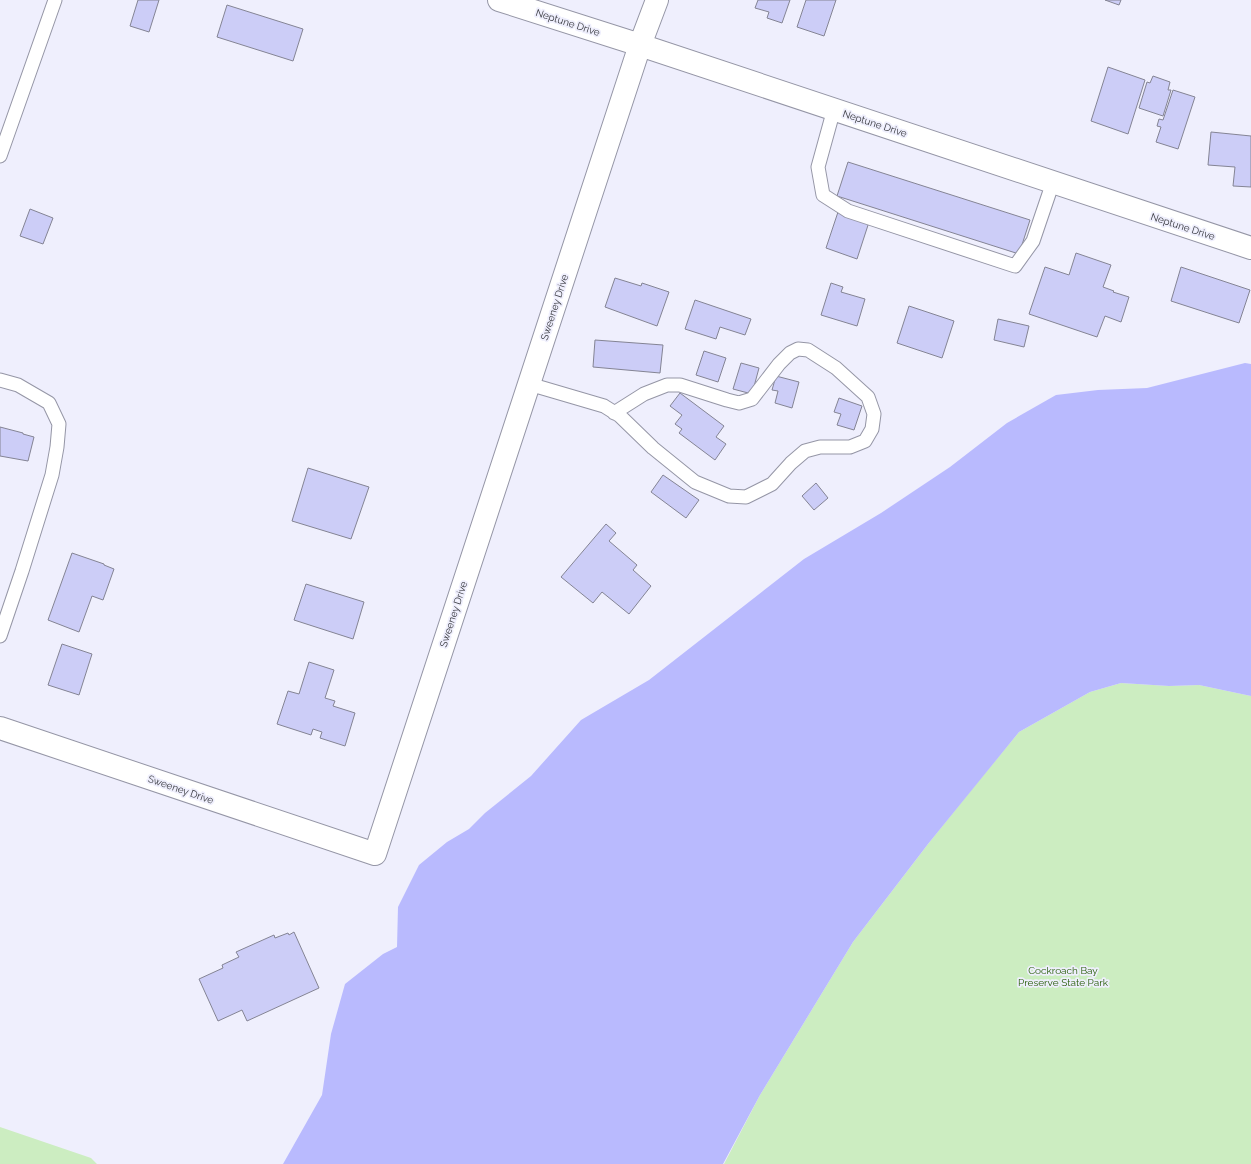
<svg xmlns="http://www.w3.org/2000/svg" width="1251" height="1164" viewBox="0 0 1251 1164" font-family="Raleway,sans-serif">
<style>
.green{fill:#ccedc1}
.water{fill:#b9bafe}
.building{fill:#cccdf7;stroke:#848494}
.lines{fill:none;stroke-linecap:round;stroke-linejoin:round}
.service-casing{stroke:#9596a6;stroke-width:15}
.minor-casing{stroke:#9596a6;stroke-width:24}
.service{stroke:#fff;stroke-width:13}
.minor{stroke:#fff;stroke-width:22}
.labels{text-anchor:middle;stroke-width:3.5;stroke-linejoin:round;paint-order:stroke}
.street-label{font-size:10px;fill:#37383e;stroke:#efeffd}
.park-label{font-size:10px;fill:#255c05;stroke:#efeffd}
</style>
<rect width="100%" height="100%" fill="#efeffd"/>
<path class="green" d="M1121 683 1169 686 1199 685 1251 696V1164H724L760 1095 853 942 928 844 977 783 1019 732 1090 692Z
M0 1127 91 1158 97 1164H0Z"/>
<path class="water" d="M1245 363 1251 364V696L1199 685 1169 686 1121 683 1090 692 1019 732 928 844 853 942 760 1095 723 1164H283L322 1095 331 1034 345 984 383 954 397 947 398 907 419 865 447 842 469 829 485 813 531 776 581 720 649 680 804 559 881 513 950 467 1007 423 1056 395 1098 390 1147 388Z"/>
<path class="building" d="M138 0H159L149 32 130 26Z
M758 0H790L782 23 767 18 769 12 755 8Z
M806 0H836L824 36 797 27Z
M1105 0H1121L1119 5Z
M227 5 303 29 293 61 217 37Z
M1108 67 1145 80 1128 134 1091 121Z
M1153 76 1170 82 1168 90H1171L1163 116 1139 108 1147 82 1150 83Z
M1173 90 1195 97 1178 149 1156 142 1161 127 1157 126 1159 119 1163 120Z
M1211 132 1251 136V187L1233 186 1235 167 1208 165Z
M848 162 1030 220 1019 254 837 196Z
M30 209 53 218 43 244 20 236Z
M839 209 870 219 857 259 826 248Z
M1076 253 1111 265 1103 287 1114 291 1113 292 1129 297 1121 322 1105 316 1097 337 1029 314 1045 267 1069 275Z
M1181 267 1250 290 1239 323 1171 301Z
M615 278 641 286 642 283 669 292 657 326 605 307Z
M831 283 843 287 841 292 865 299 857 326 821 315Z
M695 300 751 319 745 335 720 327 716 339 685 329Z
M909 306 954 321 942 358 897 343Z
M998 319 1029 326 1024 347 994 340Z
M595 340 663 345 660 373 593 367Z
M704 351 726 358 718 382 696 375Z
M741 363 759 368 752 394 733 389Z
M776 376 799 382 792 408 775 403 778 391 772 390Z
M680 393 724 426 716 437 726 444 715 460 679 433 682 429 675 424 682 415 670 406Z
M839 398 862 406 854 430 837 425 841 414 834 412Z
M0 427 23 433V434L34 437 28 461 0 456Z
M308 468 369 487 351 539 292 521Z
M663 475 699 500 686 518 651 492Z
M816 483 828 498 814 510 802 496Z
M606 524 616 533 609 541 637 565 633 570 651 586 629 614 602 592 593 603 561 577Z
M72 553 104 564V565L114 569 103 600 92 596 79 632 48 620Z
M306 584 364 602 353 639 294 620Z
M62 644 92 654 79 695 48 685Z
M309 662 334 670 325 698 335 701 333 706 355 713 345 746 320 738 322 732 313 729 311 735 277 724 288 691 299 694Z
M294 932 319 988 247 1021 242 1010 218 1021 199 979 223 968 222 965 239 957 236 952 274 935 275 938 288 933 289 935Z"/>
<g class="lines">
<defs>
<path id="service" d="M834 109 818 167 823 195 848 211 1015 266 1033 241 1053 182
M0 156 55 0
M0 380 18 385 49 403 59 424 57 447 52 475 22 571 0 636
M529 384 604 406 620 416 653 448 695 482 729 496 746 497 772 484 791 463 805 451 820 447H850L865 441 872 429 874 414 868 397 836 368 808 350 798 349 790 353 779 364 752 399 739 403 727 400 680 385H667L644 394 614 413"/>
<path id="minor" d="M499 0 640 45 1251 248
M0 728 375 854 640 45 657 0"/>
</defs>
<use href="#service" class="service-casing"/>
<use href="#minor" class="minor-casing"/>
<use href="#service" class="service"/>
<use href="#minor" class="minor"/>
</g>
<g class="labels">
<g class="street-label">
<text transform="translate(568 22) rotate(18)" y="4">Neptune Drive</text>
<text transform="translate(875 123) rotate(18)" y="4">Neptune Drive</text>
<text transform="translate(1183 226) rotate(18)" y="4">Neptune Drive</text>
<text transform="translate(554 307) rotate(-72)" y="4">Sweeney Drive</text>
<text transform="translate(453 614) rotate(-72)" y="4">Sweeney Drive</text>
<text transform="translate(181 789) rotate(19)" y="4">Sweeney Drive</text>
</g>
<g class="park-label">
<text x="1063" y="974">Cockroach Bay<tspan x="1063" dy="12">Preserve State Park</tspan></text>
</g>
</g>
</svg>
